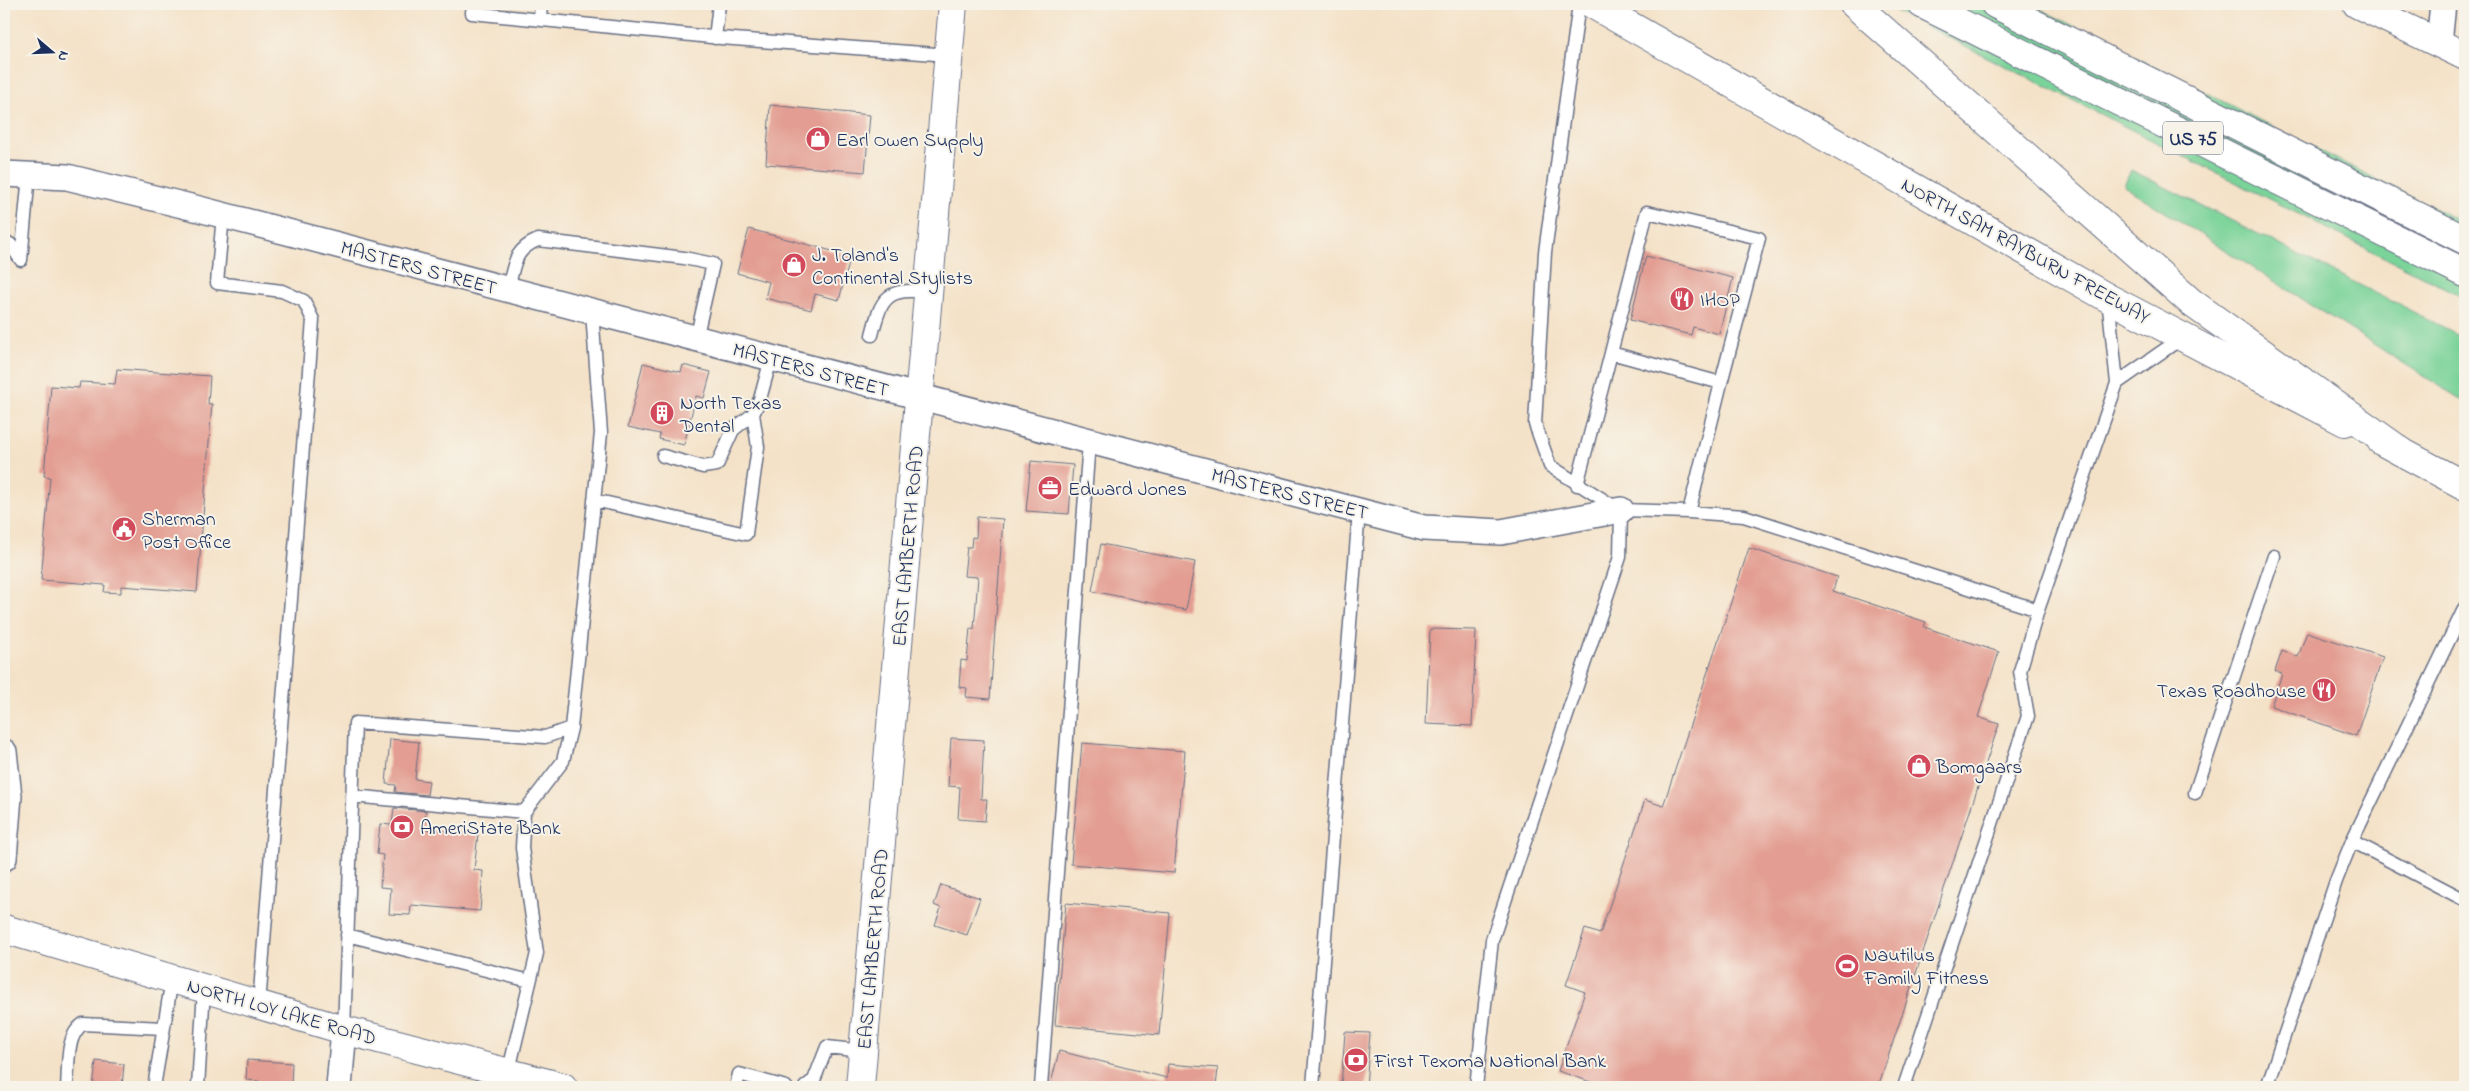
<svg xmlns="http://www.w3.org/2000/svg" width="2469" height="1091" viewBox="0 0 2469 1091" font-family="'Indie Flower',sans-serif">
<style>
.green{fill:#7ad399;stroke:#4a817c}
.building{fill:#e39d92}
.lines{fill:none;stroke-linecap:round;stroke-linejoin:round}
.service-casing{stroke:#676e83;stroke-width:15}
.minor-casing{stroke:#676e83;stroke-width:28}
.tertiary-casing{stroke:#676e83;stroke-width:30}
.secondary-casing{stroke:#676e83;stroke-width:30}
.motorway-casing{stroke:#676e83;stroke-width:30}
.service{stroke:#fff;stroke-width:12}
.minor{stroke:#fff;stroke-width:25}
.tertiary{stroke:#fff;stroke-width:28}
.secondary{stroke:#fff;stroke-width:28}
.motorway{stroke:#fff;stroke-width:28}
.labels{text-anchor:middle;stroke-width:4;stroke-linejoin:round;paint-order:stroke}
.shield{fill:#f7f3e8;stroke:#5d6a87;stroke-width:1}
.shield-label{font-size:19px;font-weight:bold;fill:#1b2f5e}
.poi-label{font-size:20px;fill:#1b2f5e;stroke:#f7f3e8;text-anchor:start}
.street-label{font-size:20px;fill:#1b2f5e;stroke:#f7f3e8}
</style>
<rect width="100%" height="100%" fill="#f7f3e8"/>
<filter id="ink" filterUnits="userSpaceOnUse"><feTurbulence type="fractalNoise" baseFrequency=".02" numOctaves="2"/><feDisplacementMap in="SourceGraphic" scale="10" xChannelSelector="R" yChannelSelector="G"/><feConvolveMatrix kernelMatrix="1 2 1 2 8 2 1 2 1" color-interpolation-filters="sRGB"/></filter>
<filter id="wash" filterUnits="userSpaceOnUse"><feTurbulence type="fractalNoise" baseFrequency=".0096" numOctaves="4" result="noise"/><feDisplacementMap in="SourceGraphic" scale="20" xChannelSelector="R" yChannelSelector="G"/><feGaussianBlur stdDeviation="1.12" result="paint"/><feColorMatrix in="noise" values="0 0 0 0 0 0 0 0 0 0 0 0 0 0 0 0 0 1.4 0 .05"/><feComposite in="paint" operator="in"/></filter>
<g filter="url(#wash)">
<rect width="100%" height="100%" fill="#f4e2c8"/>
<path class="green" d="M1882 4H2030L2465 224V298Z
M2131 170 2465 338V402L2124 186Z"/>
<g id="blocks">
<path class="building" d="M770 105 870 115 865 172 766 164Z
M749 229 851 256 839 300 815 294 811 310 765 298 769 282 737 273Z
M1646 256 1733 278 1719 334 1693 327 1691 335 1630 320Z
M643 363 681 372 683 365 711 372 704 398 696 396 684 445 659 439 660 434 628 427Z
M117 369 210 376 208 404H212L197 592 121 586V593L104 592 105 585 41 580 50 477 44 476 51 386 79 388 80 382 115 384Z
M1031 461 1073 465 1069 514 1026 511Z
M977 517 1003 519 990 699 966 697 967 688 959 687 961 660 967 661 970 628 974 629 978 577 964 576 967 547H971L972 537 976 538Z
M1101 544 1195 562 1186 610 1092 591Z
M1749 548 1837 577 1833 591 1926 622 1924 627 1999 652 1978 717 1999 724 1878 1087H1606L1558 1071 1585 992 1566 985 1585 929 1600 934 1645 800 1663 806Z
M1430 629 1476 630 1472 726 1426 724Z
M2307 632 2383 657 2356 736 2271 706 2282 674 2275 671 2282 651 2298 657Z
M951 738 984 740 981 799H987L985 821 958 819 960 787 948 786Z
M390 739 419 742 415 779 429 781 427 795 395 792 396 785 386 784Z
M1082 743 1185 751 1174 873 1071 864Z
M394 808 426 811 424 829 478 834 474 870 483 871 480 911 411 905 410 915 389 914 391 888 380 887 383 855 377 854 380 824 392 825Z
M941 885 980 898 967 935 935 925 941 908 934 905Z
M1066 903 1170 913 1159 1035 1055 1025Z
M1345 1032 1370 1033 1366 1087H1341Z
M1059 1051 1167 1078 1168 1064 1218 1068 1216 1087H1050Z
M247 1060 292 1063 291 1087H259V1081L246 1080Z
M96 1061 124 1064 122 1087H93Z"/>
</g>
</g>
<g filter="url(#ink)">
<use href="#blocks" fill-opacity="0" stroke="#676e83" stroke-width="1"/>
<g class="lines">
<defs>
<path id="service" d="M473 4 472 13 721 38 949 55
M1579 4 1545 252 1535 424 1550 466 1618 509
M540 19 541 4
M715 38 719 4
M223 215 217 283 282 291 304 301 313 320 259 1005
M4 241 10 244 21 260
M21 260 29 175
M508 290C514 266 513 250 538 240L684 258 713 264 696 339
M872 335C882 295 887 289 929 291
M1611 353 1647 212 1759 238 1721 383
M2117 383 2183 337
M663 456 703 467 717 465 733 430 753 414 760 399 771 359
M1577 485 1611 353 1721 383 1689 512
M594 500 746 534 758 447 753 414
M2195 793 2274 556
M352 796 524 812
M2352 841 2465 900
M347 935 530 981
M344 1030 355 723 545 737 571 728 601 433 592 312
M508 1074 537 953 522 848 524 812 563 761 571 728
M67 1087C69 1067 65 1036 83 1024L163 1028
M154 1087 172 979
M198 1087 204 989
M736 1087 739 1074 786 1087
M805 1087 814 1080 827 1047 863 1051
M1041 1087 1089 442
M1313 1087 1359 511
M1476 1087 1492 940 1620 557 1621 510 1689 512 1744 516 2038 610
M1904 1087 2028 716 2020 671 2038 610 2117 383 2108 298
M2267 1087 2336 881 2352 841 2465 607"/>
<path id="minor" d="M2439 43 2443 4
M4 174 67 177 199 209 1424 528 1501 532 1621 510
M4 752 9 796 4 858
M339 1087 344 1030"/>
<path id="tertiary" d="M4 929 344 1030 563 1087
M860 1087 953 4"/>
<path id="secondary" d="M1592 4 2108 298 2345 422
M2357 4 2465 56
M2381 441 2465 486"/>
<path id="motorway" d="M1854 4 2192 303 2402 452
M1922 4 2465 273
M1995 4 2465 240"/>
</defs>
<use href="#service" class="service-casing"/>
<use href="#minor" class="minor-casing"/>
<use href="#tertiary" class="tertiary-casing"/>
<use href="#secondary" class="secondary-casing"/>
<use href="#motorway" class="motorway-casing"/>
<use href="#service" class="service"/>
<use href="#minor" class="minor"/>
<use href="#tertiary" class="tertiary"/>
<use href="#secondary" class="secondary"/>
<use href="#motorway" class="motorway"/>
</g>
</g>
<defs>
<symbol id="shop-disc" viewBox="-11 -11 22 22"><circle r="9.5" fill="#d1495b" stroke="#f7f3e8"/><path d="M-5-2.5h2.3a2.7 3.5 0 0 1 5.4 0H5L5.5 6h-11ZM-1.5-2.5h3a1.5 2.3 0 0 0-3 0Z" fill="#fff"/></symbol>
<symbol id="restaurant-disc" viewBox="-11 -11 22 22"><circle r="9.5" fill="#d1495b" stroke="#f7f3e8"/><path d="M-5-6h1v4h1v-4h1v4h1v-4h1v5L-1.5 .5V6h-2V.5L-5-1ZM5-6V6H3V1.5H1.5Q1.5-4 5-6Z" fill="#fff"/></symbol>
<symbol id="building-disc" viewBox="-11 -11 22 22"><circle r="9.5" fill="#d1495b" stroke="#f7f3e8"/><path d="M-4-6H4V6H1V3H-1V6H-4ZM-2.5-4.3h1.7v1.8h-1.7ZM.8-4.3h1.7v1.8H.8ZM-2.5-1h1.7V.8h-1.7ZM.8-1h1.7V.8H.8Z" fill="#fff"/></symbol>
<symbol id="office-disc" viewBox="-11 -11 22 22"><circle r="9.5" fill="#d1495b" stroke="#f7f3e8"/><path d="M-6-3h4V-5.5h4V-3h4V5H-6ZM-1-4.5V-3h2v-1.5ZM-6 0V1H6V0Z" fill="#fff"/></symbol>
<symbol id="civic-disc" viewBox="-11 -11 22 22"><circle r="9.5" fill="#d1495b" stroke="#f7f3e8"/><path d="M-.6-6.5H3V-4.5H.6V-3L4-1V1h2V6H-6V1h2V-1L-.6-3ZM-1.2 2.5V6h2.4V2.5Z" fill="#fff"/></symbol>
<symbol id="bank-disc" viewBox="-11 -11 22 22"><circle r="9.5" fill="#d1495b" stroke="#f7f3e8"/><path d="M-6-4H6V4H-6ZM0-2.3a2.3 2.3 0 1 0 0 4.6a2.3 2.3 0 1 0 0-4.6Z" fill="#fff"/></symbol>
<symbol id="stadium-disc" viewBox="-11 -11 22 22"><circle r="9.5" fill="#d1495b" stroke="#f7f3e8"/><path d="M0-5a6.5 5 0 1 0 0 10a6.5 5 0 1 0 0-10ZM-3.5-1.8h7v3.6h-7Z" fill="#fff"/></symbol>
</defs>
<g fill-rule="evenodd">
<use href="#shop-disc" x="804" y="125" width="28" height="28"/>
<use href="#shop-disc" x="780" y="251" width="28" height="28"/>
<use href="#restaurant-disc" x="1668" y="285" width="28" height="28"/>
<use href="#building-disc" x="648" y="399" width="28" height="28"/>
<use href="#office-disc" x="1036" y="474" width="28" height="28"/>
<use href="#civic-disc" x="110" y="515" width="28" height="28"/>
<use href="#restaurant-disc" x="2310" y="676" width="28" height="28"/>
<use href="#shop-disc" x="1905" y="752" width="28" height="28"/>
<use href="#bank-disc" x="388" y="813" width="28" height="28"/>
<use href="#stadium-disc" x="1833" y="952" width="28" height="28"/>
<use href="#bank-disc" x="1342" y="1046" width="28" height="28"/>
</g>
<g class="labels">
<rect class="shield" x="2163" y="121.5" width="60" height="33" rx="4"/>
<g class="shield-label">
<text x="2193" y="145">US 75</text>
</g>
<g class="poi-label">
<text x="836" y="146">Earl Owen Supply</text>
<text x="812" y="261">J. Toland's<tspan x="812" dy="23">Continental Stylists</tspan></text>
<text x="1700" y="306">IHOP</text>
<text x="680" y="409">North Texas<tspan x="680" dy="23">Dental</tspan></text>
<text x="1068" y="495">Edward Jones</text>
<text x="142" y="525">Sherman<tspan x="142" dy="23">Post Office</tspan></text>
<text x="2306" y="697" text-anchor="end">Texas Roadhouse</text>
<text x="1936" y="773">Bomgaars</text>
<text x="420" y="834">AmeriState Bank</text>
<text x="1864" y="961">Nautilus<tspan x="1864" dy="23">Family Fitness</tspan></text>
<text x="1374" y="1067">First Texoma National Bank</text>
</g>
<g class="street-label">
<text transform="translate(2026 250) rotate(29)" y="7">NORTH SAM RAYBURN FREEWAY</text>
<text transform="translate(419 267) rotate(15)" y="7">MASTERS STREET</text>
<text transform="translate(811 369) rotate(15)" y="7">MASTERS STREET</text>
<text transform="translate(1290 493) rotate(14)" y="7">MASTERS STREET</text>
<text transform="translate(907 546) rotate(-85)" y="7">EAST LAMBERTH ROAD</text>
<text transform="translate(872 949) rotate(-85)" y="7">EAST LAMBERTH ROAD</text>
<text transform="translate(282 1011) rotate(16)" y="7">NORTH LOY LAKE ROAD</text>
</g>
</g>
<rect width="2469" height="1091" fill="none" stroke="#f7f3e8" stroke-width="20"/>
<g transform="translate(52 52) rotate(109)" stroke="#f7f3e8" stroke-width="4" paint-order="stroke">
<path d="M0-4L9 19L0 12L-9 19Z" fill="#1b2f5e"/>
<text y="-8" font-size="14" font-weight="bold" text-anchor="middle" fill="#1b2f5e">N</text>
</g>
</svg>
